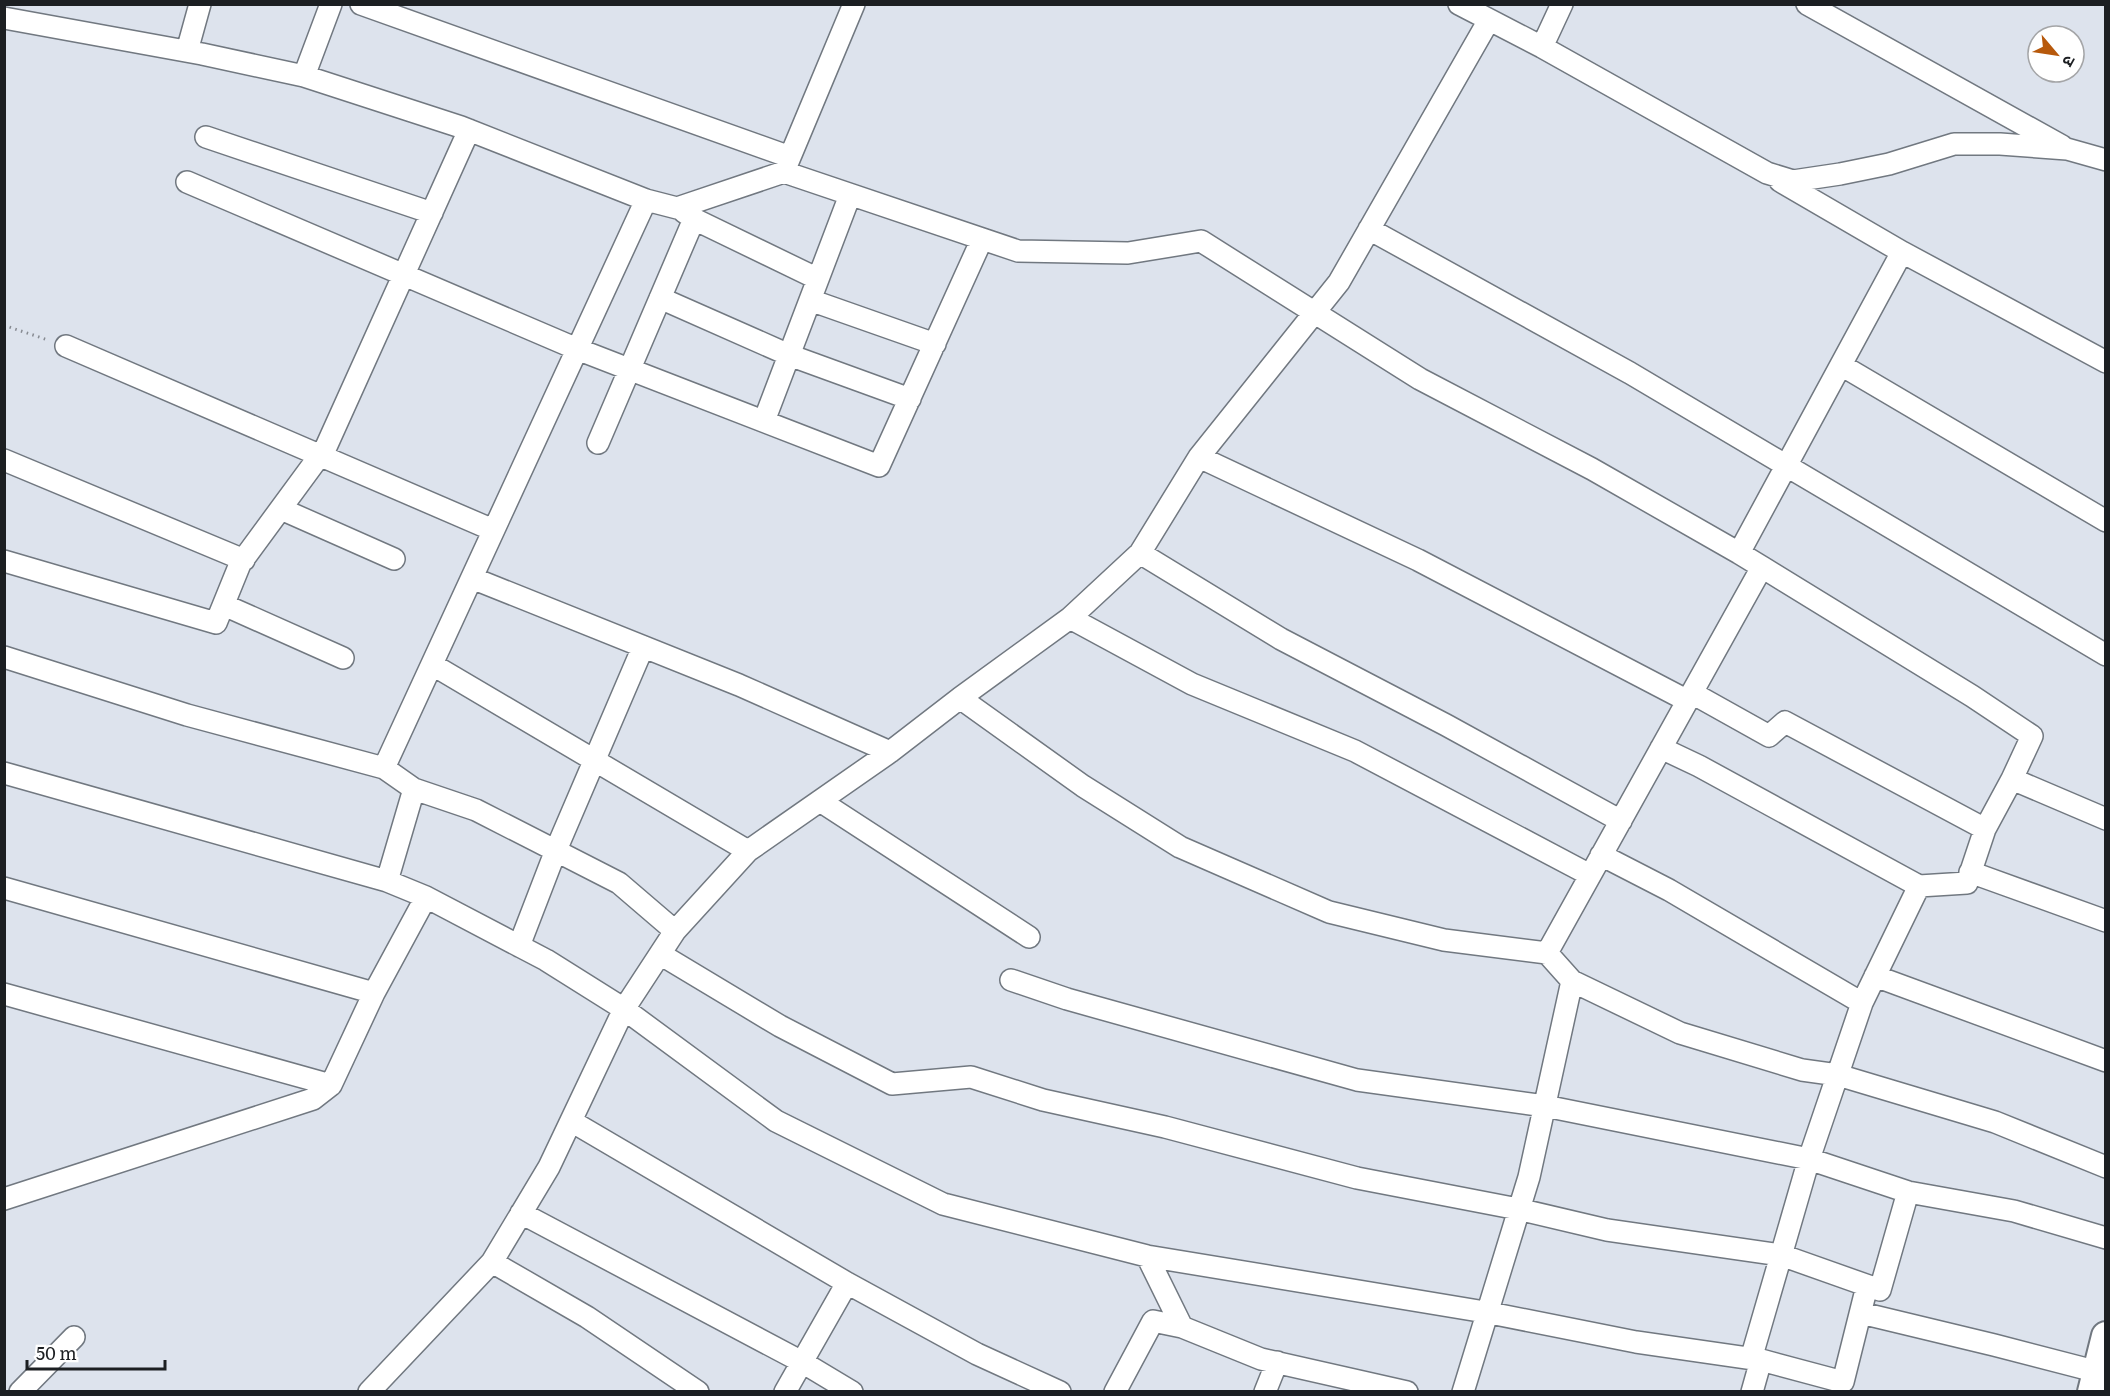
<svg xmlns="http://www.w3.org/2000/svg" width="2110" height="1396" viewBox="0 0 2110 1396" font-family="Literata,'Noto Sans Devanagari',serif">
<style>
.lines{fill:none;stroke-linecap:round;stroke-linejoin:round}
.street-casing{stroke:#717880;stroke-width:24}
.secondary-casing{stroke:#717880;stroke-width:32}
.path{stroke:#878b92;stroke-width:3;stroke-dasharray:1.5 4.5;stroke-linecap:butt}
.street{stroke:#fff;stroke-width:21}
.secondary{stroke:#fff;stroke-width:28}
</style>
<rect width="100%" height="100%" fill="#dde3ed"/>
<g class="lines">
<defs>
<path id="street" d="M361 4 790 157
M1459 4 1542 47 1767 173 1793 181 1840 174 1889 164 1954 144H2000L2067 149 2106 160
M1807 4 2062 146
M4 18 202 54 304 76 461 127 646 200 677 208 784 172 1018 251 1128 253 1201 241 1420 379 1592 469 1739 553
M1542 47 1562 4
M187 51 200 4
M304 76 331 4
M206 137 432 213
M785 169 854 4
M1780 181 1902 252 2106 362
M187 182 577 349 879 466 982 239
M684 212 694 219 818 279
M1369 229 1630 373 2106 655
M660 298 789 355 910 399
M810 300 935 344
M66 346 493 530
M1841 365 2106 521
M764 421 850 195
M598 443 694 219
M1199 457 1418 560 1688 701
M4 460 244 560
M281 509 394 559
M1140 553 1281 639 1446 725 1621 821
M4 561 216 623 240 564 326 447 469 130
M1762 567 1972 696 2032 736 2012 779 2106 819
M472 578 739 685 890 752
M224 605 343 658
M1070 618 1192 684 1355 751 1590 875
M4 657 187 715 384 768
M433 665 748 851
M1692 693 1769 736 1785 722 1985 829 2012 779
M960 698 1083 786 1180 847 1329 912 1444 940 1547 953
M1661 748 1699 766 1919 886 1967 883 1985 829
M4 773 387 881 426 897 546 960 624 1009 776 1121 943 1204 1147 1256 1485 1312 1636 1342 1761 1360 1843 1382 1867 1286
M414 789 476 810 619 883 675 931
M820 801 1029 937
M1601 855 1669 890 1862 1003
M1970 872 2106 921
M387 881 414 789 384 768 646 200
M4 888 374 993
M519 946 556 850 643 647
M660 954 780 1026 892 1084 971 1077 1043 1100 1165 1127 1357 1178 1518 1209 1607 1230 1781 1255 1880 1290 1908 1192
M1875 976 2106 1061
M1011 980 1067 999 1357 1080 1545 1106 1809 1159 1908 1192 2014 1211 2106 1238
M1572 981 1680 1033 1802 1070 1838 1075 1995 1122 2106 1167
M4 994 331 1085 374 993 426 897
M571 1121 847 1283 977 1354 1060 1392
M4 1199 313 1099 331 1085
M521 1213 802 1362 852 1392
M1147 1256 1182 1327 1261 1359 1407 1392
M492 1262 587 1317 698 1392
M1861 1313 1994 1345 2106 1374
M1751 1359 1809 1159 1862 1003 1919 886
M20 1392 74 1337
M369 1392 492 1262 549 1167 624 1009 675 931 748 851 890 752 960 698 1070 618 1140 553 1199 457 1339 282 1489 20
M785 1392 847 1283
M1115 1392 1153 1321 1182 1327
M1265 1392 1277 1362
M1463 1392 1529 1177 1572 981 1547 953 1762 567 1739 553 1902 252
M1752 1392 1761 1360"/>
<path id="secondary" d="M2092 1392 2106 1336"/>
</defs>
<use href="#street" class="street-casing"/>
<use href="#secondary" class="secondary-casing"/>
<path class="path" d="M4 327 6 326 48 340"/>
<use href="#street" class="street"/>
<use href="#secondary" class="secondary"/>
</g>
<rect width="2110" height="1396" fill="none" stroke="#1c1f22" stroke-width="12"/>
<g transform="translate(2056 54) rotate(119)"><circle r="28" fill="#ffffff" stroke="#a4a5a7" stroke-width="1.5"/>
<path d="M0-4.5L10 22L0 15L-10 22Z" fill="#b7590c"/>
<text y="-9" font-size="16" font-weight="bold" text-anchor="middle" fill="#1c1f22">उ</text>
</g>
<path d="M27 1360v9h138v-9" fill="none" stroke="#1c1f22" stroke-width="3"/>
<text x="36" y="1360" font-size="18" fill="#1c1f22" stroke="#ffffff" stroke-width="4.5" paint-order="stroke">50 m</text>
</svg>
